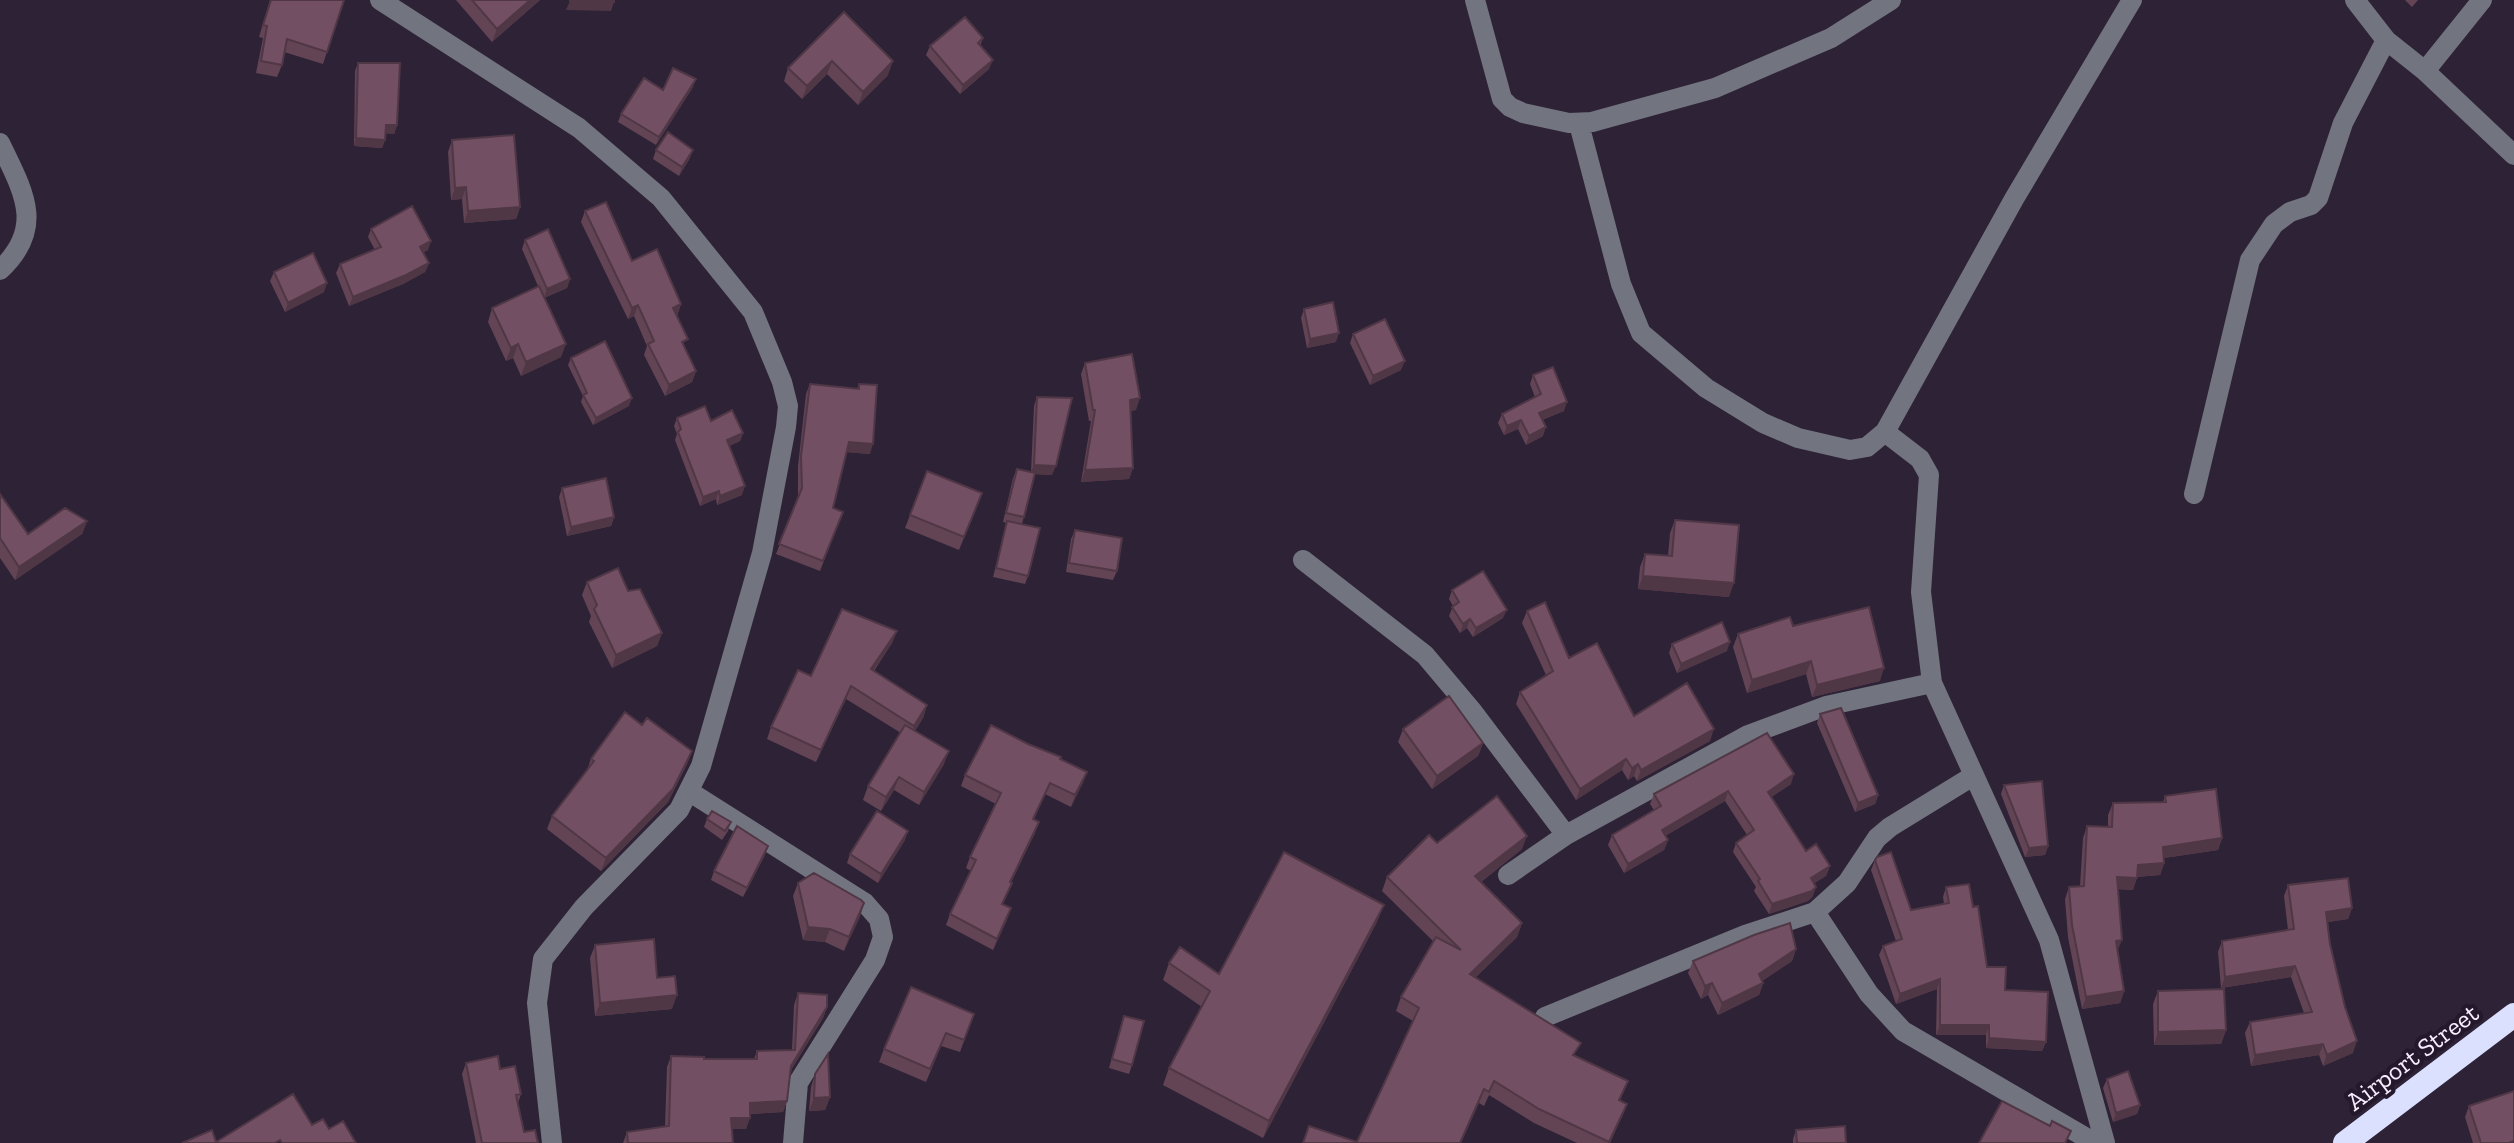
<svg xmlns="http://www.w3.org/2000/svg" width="2514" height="1143" viewBox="0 0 2514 1143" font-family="'Zilla Slab',serif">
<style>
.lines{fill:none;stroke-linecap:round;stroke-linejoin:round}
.minor{stroke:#727480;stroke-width:20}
.highway{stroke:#dae0fe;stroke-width:24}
.wall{fill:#624455}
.shaded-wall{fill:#503745}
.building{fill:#724f63;stroke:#503745;stroke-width:2}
.labels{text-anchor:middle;stroke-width:8;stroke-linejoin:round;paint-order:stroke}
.street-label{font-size:26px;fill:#f6eefd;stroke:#24182c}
</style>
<rect width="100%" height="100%" fill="#2e2237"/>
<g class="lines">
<path class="minor" d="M380 0 579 128 661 198 753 312 782 382 788 406 786 427 762 553 701 766 679 810 584 907 543 959 537 1003 552 1143
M1475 0 1502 99 1510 107 1523 113 1569 123 1592 122 1715 88 1831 38 1891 0
M2355 0 2386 40 2425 71 2514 155
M2425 71 2482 0
M1579 124 1621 284 1641 333 1706 388 1763 423 1798 438 1850 450 1867 447 1885 432 2014 199 2132 0
M0 143C23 191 46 227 0 270
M1885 432 1920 459 1929 475 1921 592 1932 683 2049 940 2105 1143
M2194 494 2250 260 2274 224 2290 212 2311 205 2318 198 2343 123 2386 40
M1303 560 1425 655 1473 712 1566 835
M690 792 865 903 879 919 883 937 875 960 798 1083 793 1143
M1508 875 1566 835 1748 735 1826 706 1932 683
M1815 912 1869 994 1903 1031 2095 1143
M1545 1017 1745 935 1815 912 1847 883 1877 838 1890 827 1973 776"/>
<path class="highway" d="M2345 1143 2514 1015"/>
</g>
<path class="wall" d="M270 0H344L323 64 284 52 282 65 277 77 256 73 263 38 259 37Z
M456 0H540L492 42Z
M2405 0H2418L2412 7Z
M844 12 888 75 858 105 827 74 802 99 784 81 788 68Z
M983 38 980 46 989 69 960 94 926 55 930 46Z
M358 63 397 125 394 134 385 133V140L382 148 354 146 355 71Z
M693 87 656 145 618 122 621 114 663 90Z
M452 140 520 207 516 219 464 223 462 199 451 200 448 152Z
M656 150 690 158 679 176 653 159Z
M585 211 632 261 681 304 677 316 685 349 696 371 692 382 665 396 644 355 647 346 634 316 628 319 581 222Z
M371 229 428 250 423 252 429 263 425 272 403 284 349 306 336 273 340 264 375 250 368 237Z
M525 240 570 279 567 288 544 298 561 357 521 376 513 358 506 361 488 322 492 308 538 286 522 249Z
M274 272 324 292 285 312 270 281Z
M1304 309 1336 342 1307 348 1301 318Z
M1353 334 1401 370 1370 385 1350 343Z
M571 358 629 406 593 425 581 402 583 396 568 365Z
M1085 363 1136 410 1130 411 1133 468 1129 479 1081 482 1091 421H1089L1081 374Z
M1533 375 1564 411 1542 420 1543 436 1526 445 1518 429 1504 435 1498 423 1502 414 1535 397 1530 384Z
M810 384 857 389 859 384 870 454 846 452 833 508 843 512 820 571 776 554 798 497V466L806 394Z
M1037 397 1052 475 1035 474 1022 524 1028 576 1025 584 993 577 1007 523 1003 522 1013 478 1017 469 1031 472 1034 406Z
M677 418 711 421 743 433 740 441 729 446 742 495 717 505 716 499 700 506 675 440 677 434 674 426Z
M927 471 977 506 959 550 905 528Z
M562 488 614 517 611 526 567 536 559 497Z
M0 494 28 534 87 521 82 534 15 580 0 558Z
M1675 520 1729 597 1638 589 1640 567 1645 554 1668 556 1670 533Z
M1075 530 1117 571 1113 580 1066 572 1071 539Z
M587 582 628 591 662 633 657 646 612 668 589 622 591 616 582 595Z
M1452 590 1503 618 1473 637 1467 628 1460 633 1449 616 1453 606 1449 599Z
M1527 611 1569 658 1634 716 1710 741 1637 781 1634 776 1628 780 1622 770 1576 800 1516 704 1520 692 1546 675 1522 623Z
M1793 626 1880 681 1812 697 1806 674 1747 693 1733 647 1738 634Z
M897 631 892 643 874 671 927 705 923 718 915 731 944 764 919 805 894 790 881 811 863 800 868 786 901 733 846 699 816 762 767 739 771 727 811 676Z
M1672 644 1727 651 1677 673 1669 653Z
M1820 714 1878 795 1875 804 1855 812 1817 723Z
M1403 729 1483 743 1478 756 1432 789 1398 742Z
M1028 744 1087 772 1071 807 1045 794 1034 819 1035 833 1011 882 1012 883 1003 904 1007 920 993 950 946 925 950 914 971 871 966 868 970 857 996 804 961 786 965 775Z
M692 751 687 764 668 802 601 871 547 829 552 816 587 770 591 759Z
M1791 784 1771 797 1806 851 1830 866 1826 876 1814 883 1813 896 1808 901 1769 914 1754 891 1756 887 1733 852 1736 843 1747 835 1725 801 1665 836 1668 840 1664 850 1624 873 1608 845 1612 835 1654 810 1650 804 1654 794Z
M2004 785 2048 846 2045 855 2025 857 2001 794Z
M2165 796 2222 838 2218 850 2164 858V863L2160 875 2137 877 2133 890 2118 889V952L2124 991 2120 1003 2082 1009 2068 937 2065 899 2069 887 2080 886 2083 838 2087 826 2108 827V815L2113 803 2163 802Z
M707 819 731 822 728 831 722 840 704 827Z
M905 840 878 883 847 863 850 854Z
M1437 843 1522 849 1481 882 1522 923 1517 937 1476 977 1576 1056 1628 1081 1620 1100 1627 1104 1610 1143H1577L1534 1123 1489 1095 1484 1106 1479 1103 1357 1142 1413 1021 1396 1011 1401 997 1433 941 1382 891 1387 877Z
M765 855 743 897 711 880 714 871Z
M1875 860 1911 910 1944 904 1943 897 1946 887 1973 907 1987 967 2046 1042 2042 1051 1986 1048V1035H1936L1937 989 1896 1004 1879 955 1883 946 1896 941 1871 870Z
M798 883 864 903 844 951 825 942 803 940 793 896Z
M2288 885 2352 908 2348 919 2328 922 2330 944 2353 1053 2323 1066 2319 1055 2251 1066 2245 1033 2250 1022 2304 1013 2291 977 2221 988 2218 952 2222 941 2288 930 2284 896Z
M1377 922 1263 1138 1163 1085 1169 1068 1202 1007 1163 980 1169 963 1219 974Z
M595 945 657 978 672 1009 595 1016 590 958Z
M1796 949 1792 961 1762 981 1763 983 1759 995 1718 1015 1708 995 1701 999 1688 973 1693 961Z
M2158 991 2226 1030 2221 1044 2154 1045 2153 1004Z
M798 993 827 1007 823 1018 790 1071 787 1101 783 1112 750 1114 746 1129H732L733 1143H623L627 1132 665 1127 667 1067 671 1056 704 1059H754L757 1051 792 1050 794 1005Z
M974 1014 960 1052 941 1046 926 1082 879 1062 884 1049Z
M1124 1016 1132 1065 1129 1074 1109 1068Z
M466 1063 500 1069 521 1094 518 1103 524 1132 538 1143H476L462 1074Z
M815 1074 830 1097 825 1110 809 1111 811 1087Z
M2107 1079 2140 1105 2137 1114 2113 1122 2103 1088Z
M2469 1106 2514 1143H2473L2465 1117Z
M1796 1130 1846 1143H1793V1139Z"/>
<path class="shaded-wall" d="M530 0H540L492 42 497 29Z
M570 1 614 2 611 11 566 10Z
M993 60 989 69 960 94 963 85Z
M832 61 827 74 802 99 807 86Z
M893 61 888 75 858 105 863 92Z
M696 79 693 87 656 145 659 137Z
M386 125H397L394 134 383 133Z
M356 138 385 140 382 148 354 146Z
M693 150 690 158 679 176 682 167Z
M466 187 462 199 451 200 455 188Z
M520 207 516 219 464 223 468 211Z
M431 241 428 250 417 256 420 247Z
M429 263 425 272 403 284 349 306 353 297Z
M570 279 567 288 544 298 547 289Z
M327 283 324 292 285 312 288 303Z
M681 304 677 315 669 319 673 308Z
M638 305 634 316 628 319 632 308Z
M1339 333 1336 342 1307 348 1310 339Z
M518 344 513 358 506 361 511 348Z
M566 344 561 357 521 376 526 362Z
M1405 361 1401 370 1370 385 1373 376Z
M696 371 692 382 665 396 669 385Z
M632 398 629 406 593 425 596 418Z
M1140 398 1136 410 1126 411 1130 400Z
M1567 402 1564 411 1535 422 1539 413Z
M1521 420 1518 429 1504 435 1507 426Z
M1546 427 1543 436 1526 445 1529 436Z
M743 433 740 441 724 448 727 440Z
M849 442 873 444 870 454 845 452Z
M1034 465 1056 466 1052 475 1030 474Z
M1133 468 1129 479 1081 482 1085 470Z
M745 486 742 495 717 505 720 496Z
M719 491 716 499 700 506 703 497Z
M614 517 611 526 567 536 571 527Z
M87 521 82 534 15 580 19 567Z
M1643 576 1734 583 1729 597 1638 589Z
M1507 610 1503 618 1473 637 1476 628Z
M1470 619 1467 628 1460 633 1463 624Z
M897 631 892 643 866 681 871 669Z
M662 633 657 646 612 668 616 655Z
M1730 642 1727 651 1677 673 1681 664Z
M1811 661 1806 674 1747 693 1752 680Z
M1884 668 1880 681 1812 697 1817 685Z
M851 686 846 699 816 762 821 750Z
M927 705 923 718 910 739 914 726Z
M1714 729 1710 741 1637 781 1641 770Z
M1483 743 1478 756 1432 789 1437 776Z
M692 751 687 764 668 802 601 871 606 858Z
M949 751 944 764 919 805 924 792Z
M1626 759 1622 770 1576 800 1580 789Z
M1638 764 1634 776 1628 780 1632 768Z
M1087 772 1083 783 1071 807 1075 795Z
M1794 774 1791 784 1764 802 1768 792Z
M899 777 894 790 881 811 886 797Z
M1728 791 1725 801 1658 840 1662 830Z
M1878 795 1875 804 1855 812 1858 803Z
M1039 822 1035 833 1006 893 1010 882Z
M908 831 905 840 878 883 881 874Z
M1527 836 1522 849 1470 890 1475 876Z
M2222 838 2218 850 2158 859 2163 847Z
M1668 840 1664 850 1624 873 1628 864Z
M768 846 765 855 743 897 747 888Z
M2048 846 2045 855 2025 857 2029 848Z
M2164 863 2160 875 2133 877 2138 865Z
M1830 866 1826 876 1807 888 1811 878Z
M2117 877 2137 878 2133 890 2113 889Z
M1816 887 1813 896 1808 901 1769 914 1772 904Z
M864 903 860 917 844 951 849 937Z
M1384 905 1377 922 1263 1138 1269 1121Z
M1011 908 1007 920 993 950 997 939Z
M2352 908 2348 919 2322 923 2326 912Z
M1522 923 1517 937 1465 988 1470 974Z
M808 927 830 929 825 942 803 940Z
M2122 940 2117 952 2116 941Z
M1796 949 1792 961 1754 986 1759 974Z
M2295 966 2291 977 2221 988 2225 977Z
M1940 979 1937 989 1896 1004 1900 994Z
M1712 983 1708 995 1701 999 1705 986Z
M1763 983 1759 995 1718 1015 1722 1003Z
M2124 991 2120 1003 2082 1009 2086 997Z
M677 995 672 1009 595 1016 600 1003Z
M827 1007 823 1018 787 1077 791 1066Z
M1940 1025H1989L1986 1035H1936Z
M2226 1030 2221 1044 2154 1045 2158 1032Z
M1989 1038 2046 1042 2042 1051 1986 1048Z
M2357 1041 2353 1053 2323 1066 2327 1055Z
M2323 1044 2319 1055 2251 1066 2255 1055Z
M1484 1089 1479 1103 1461 1143H1460Z
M830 1097 825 1110 809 1111 814 1098Z
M787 1101 783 1112 746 1114 750 1103Z
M1627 1104 1622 1117 1610 1143H1609Z
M2140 1105 2137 1114 2113 1122 2116 1113Z
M731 1118H750L746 1129H727Z"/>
<path class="building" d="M271 0H344L327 52 287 39 282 65 261 61 267 26 263 25Z
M472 0H530L497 29Z
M570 0H614V2L570 1Z
M844 12 893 61 863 92 832 61 807 86 788 68Z
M965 17 983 38 978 43 993 60 963 85 930 46Z
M358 63H400L397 125H386L385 140 356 138Z
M673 68 696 79 659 137 621 114 644 78 663 90Z
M668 132 693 150 682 167 656 150Z
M514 135 520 207 468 211 466 187 455 188 452 140Z
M606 202 632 261 657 249 681 304 673 308 688 339 682 342 696 371 669 385 648 344 654 341 638 305 632 308 585 211Z
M412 206 431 241 420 247 429 263 406 275 353 297 340 264 381 247 371 229Z
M548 229 570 279 547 289 525 240Z
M313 253 327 283 288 303 274 272Z
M539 286 566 344 526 362 518 344 511 348 492 308Z
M1333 302 1339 333 1310 339 1304 309Z
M1385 319 1405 361 1373 376 1353 334Z
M605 341 632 398 596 418 583 395 587 393 571 358Z
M1132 354 1140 398 1130 400 1133 468 1085 470 1095 410H1093L1085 363Z
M1553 367 1567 402 1539 413 1546 427 1529 436 1521 420 1507 426 1502 414 1541 394 1533 375Z
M810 384 859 389V384L877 385 873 444 849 442 833 508 843 512 823 561 779 544 802 488 801 456Z
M1037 397 1072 398 1056 466 1034 465Z
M705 406 711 421 732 410 743 433 727 440 745 486 720 496 719 491 703 497 678 432 681 429 677 418Z
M1017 469 1035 473 1024 517 1006 513Z
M927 471 982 493 964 537 910 515Z
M606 478 614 517 571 527 562 488Z
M0 494 28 534 65 508 87 521 19 567 0 538Z
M1675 520 1739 525 1734 583 1643 576 1645 554 1672 556Z
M1007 521 1040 528 1028 576 996 568Z
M1075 530 1122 538 1117 571 1069 563Z
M618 568 628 591 640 589 662 633 616 655 594 609 597 605 587 582Z
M1483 571 1507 610 1476 628 1470 619 1463 624 1452 607 1459 602 1452 590Z
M1545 602 1569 658 1597 643 1634 716 1687 683 1714 729 1641 770 1638 764 1632 768 1626 759 1580 789 1520 692 1553 671 1527 611Z
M1869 607 1884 668 1817 685 1811 661 1752 680 1738 634 1790 617 1793 626Z
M842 609 897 631 871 669 927 705 914 726 851 686 821 750 771 727 798 670 811 676Z
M1722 622 1730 642 1681 664 1672 644Z
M1449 696 1483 743 1437 776 1403 729Z
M1841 708 1878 795 1858 803 1820 714Z
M625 712 642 725 647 718 692 751 673 789 606 858 552 816 594 761 591 759Z
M905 725 949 751 924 792 899 777 886 797 868 786Z
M991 725 1028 744 1061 757 1060 759 1087 772 1075 795 1050 783 1033 819 1039 822 1010 882 1012 883 1002 904 1011 908 997 939 950 914 976 860 970 857 1001 793 965 775Z
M1767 733 1794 774 1768 792 1806 851 1816 844 1830 866 1811 878 1816 887 1812 891 1772 904 1758 881 1760 879 1736 843 1754 830 1728 791 1662 830 1668 840 1628 864 1612 835 1661 806 1654 794Z
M2042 781 2048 846 2029 848 2004 785Z
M2216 789 2222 838 2163 847 2164 863 2138 865 2137 878 2117 877 2122 940 2116 941 2124 991 2086 997 2072 925 2069 887 2084 886 2087 826 2112 827 2113 803 2166 802 2165 796Z
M1497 796 1527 836 1475 876 1522 923 1470 974 1581 1043 1573 1055 1628 1081 1619 1100 1627 1104 1609 1142 1539 1109 1494 1081 1489 1092 1484 1089 1460 1143H1303L1309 1126 1357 1142 1419 1008 1401 997 1436 937 1461 950 1387 877 1429 835 1437 843Z
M712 811 731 822 725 831 707 819Z
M877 811 908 831 881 874 850 854Z
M737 826 768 846 747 888 714 871Z
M1284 852 1384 905 1269 1121 1169 1068 1210 991 1169 963 1180 947 1219 974Z
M1891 852 1911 910 1949 903 1946 887 1969 884 1973 907 1978 906 1987 967H2006L2005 990 2048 992 2046 1042 1989 1038V1025H1940V979L1900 994 1883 946 1902 939 1875 860 1877 857Z
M814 873 861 900 864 903 849 937 830 929 808 927 798 883Z
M2348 878 2352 908 2326 912 2330 944 2345 1007 2357 1041 2327 1055 2323 1044 2255 1055 2250 1022 2312 1012 2295 966 2225 977 2222 941 2294 929 2288 885Z
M1790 923 1796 949 1759 974 1763 983 1722 1003 1712 983 1705 986 1693 961 1754 935Z
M654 939 657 978 675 976 677 995 600 1003 595 945Z
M911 987 974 1014 964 1040 946 1033 930 1069 884 1049Z
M2224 989 2226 1030 2158 1032V991Z
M798 993 827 995V1007L791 1066 787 1101 750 1103V1118H731L733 1143H628L627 1132 669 1126 671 1056 704 1057V1059H757V1051L795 1050Z
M1124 1016 1144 1021 1132 1065 1112 1059Z
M828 1054 830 1097 814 1098 815 1074Z
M498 1056 500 1069 515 1066 521 1094 516 1095 524 1132 535 1130 538 1143H482L466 1063Z
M2128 1071 2140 1105 2116 1113 2107 1079Z
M2514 1091V1141L2509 1143H2481L2469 1106Z
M293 1094 312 1125 323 1119 329 1129 343 1121 356 1143H282L280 1140 275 1143H182L212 1130 216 1142Z
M2002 1101 2050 1126 2052 1121 2071 1131 2065 1143H1979Z
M1845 1126 1846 1143H1797L1796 1130Z"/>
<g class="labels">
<g class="street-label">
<text transform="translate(2412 1057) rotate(-37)" y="9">Airport Street</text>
</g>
</g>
</svg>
